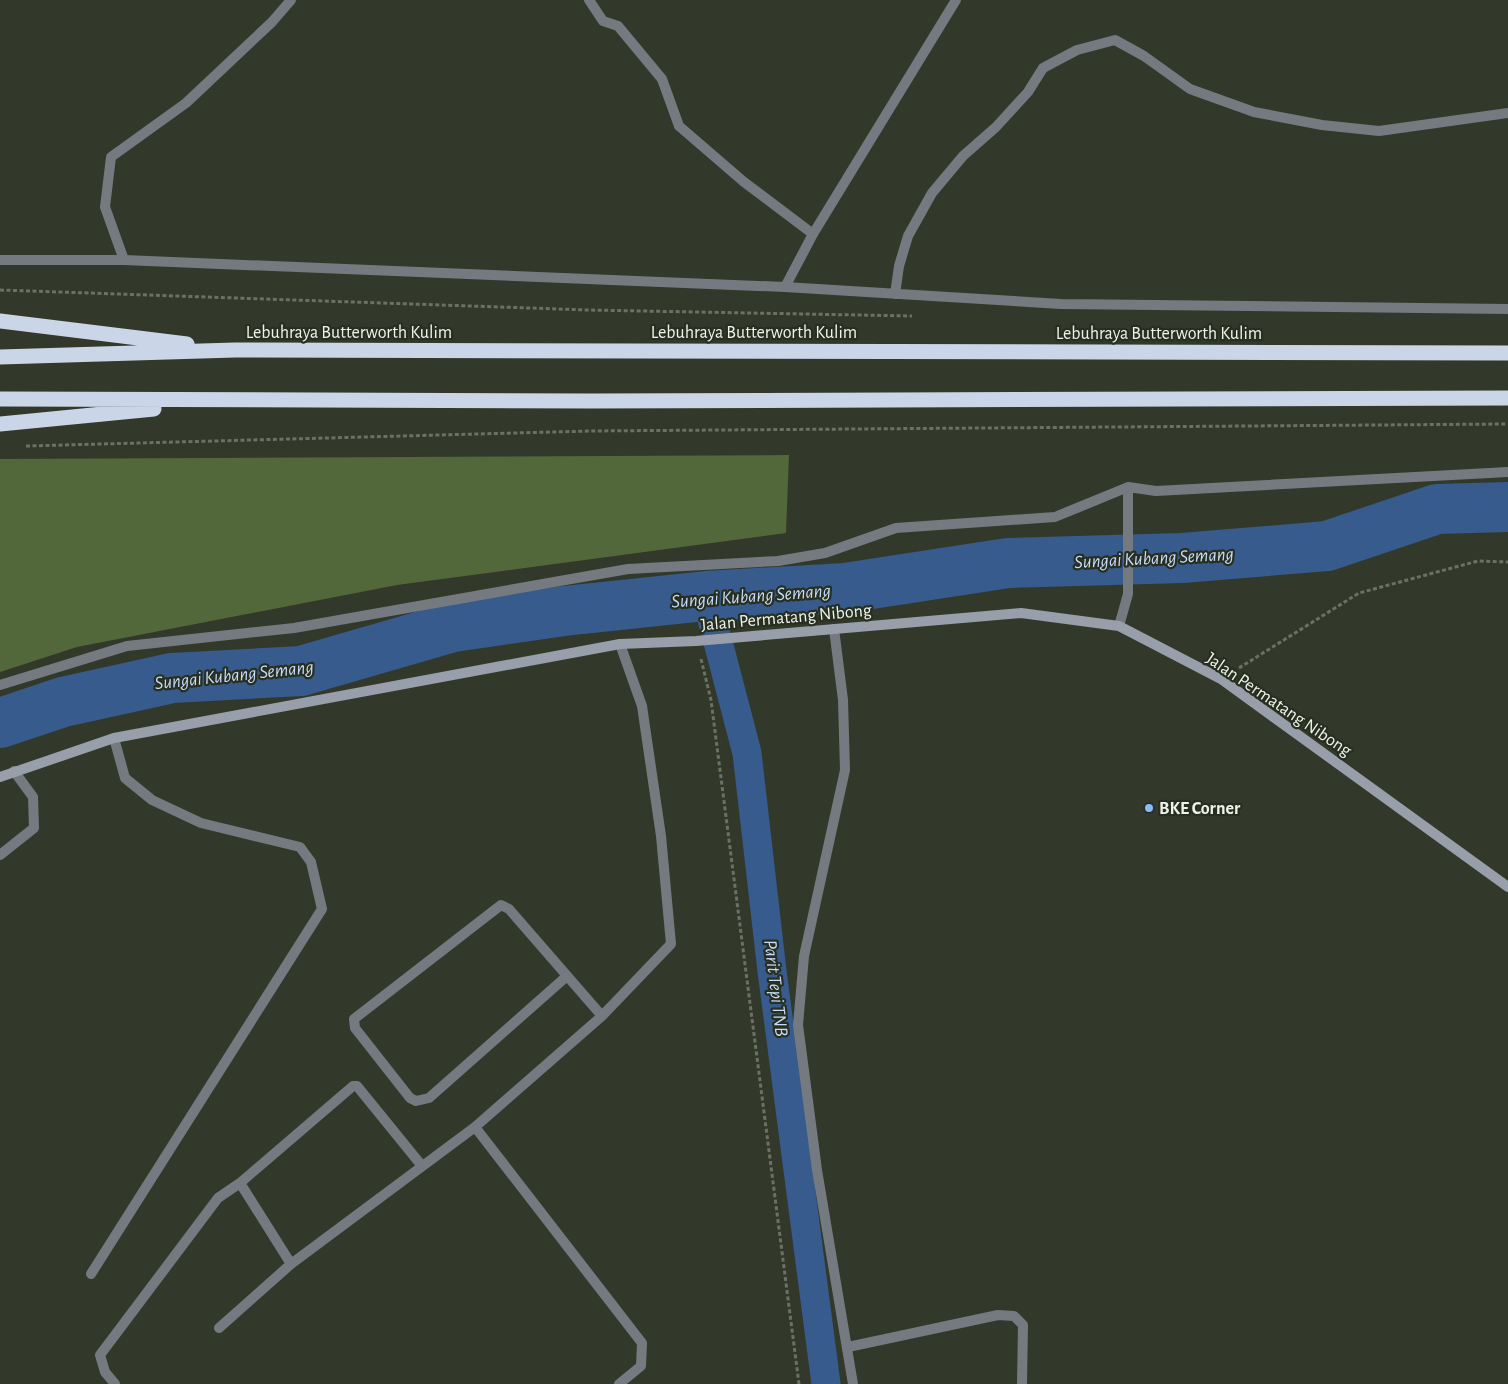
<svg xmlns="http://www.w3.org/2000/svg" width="1508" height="1384" viewBox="0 0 1508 1384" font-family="'Alegreya Sans',sans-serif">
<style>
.green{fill:#52683a}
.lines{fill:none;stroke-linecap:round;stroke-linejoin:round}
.canal{stroke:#375b8c;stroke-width:29}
.river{stroke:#375b8c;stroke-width:50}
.path{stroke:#6b7165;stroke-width:3;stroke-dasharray:4 2.5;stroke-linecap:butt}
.service{stroke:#757a81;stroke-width:10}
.minor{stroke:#757a81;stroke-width:10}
.secondary{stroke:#989faa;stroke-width:10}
.motorway{stroke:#cad6e7;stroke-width:15}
.poi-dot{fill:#89bafc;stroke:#282f21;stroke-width:2}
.labels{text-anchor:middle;stroke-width:4.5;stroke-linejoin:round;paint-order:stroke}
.street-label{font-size:18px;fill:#eef3ea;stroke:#282f21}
.poi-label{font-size:18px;font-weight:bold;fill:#eef3ea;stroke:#282f21;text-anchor:start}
.water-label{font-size:19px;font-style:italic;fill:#c5dbf9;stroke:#282f21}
</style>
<rect width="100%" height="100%" fill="#32392b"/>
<path class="green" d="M789 455 786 533 397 585 77 647 0 672V459Z"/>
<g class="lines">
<path class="canal" d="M706 596 747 753 772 971 826 1384"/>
<path class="river" d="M0 723 63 702 172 678 301 671 453 627 564 611 706 596 845 588 1008 563 1182 558 1327 546 1437 509 1508 507"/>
<path class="path" d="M0 290 588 310 912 316
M26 446 590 431 1508 424
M701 659 711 700 799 1384
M1239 668 1359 593 1478 561 1508 562"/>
<path class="service" d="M589 0 603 21 618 26 662 79 679 126 744 182 813 234
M124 260 105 207 111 157 186 103 272 22 291 0
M0 855 34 828 33 797 14 771
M567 976 429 1098 416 1101 410 1098 355 1028 354 1019 501 905 509 909 602 1016
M475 1127 642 1343 641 1366 619 1384
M240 1183 291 1264
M91 1274 322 909 311 862 300 847 201 823 152 800 125 778 114 738
M219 1328 291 1264 475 1127 602 1016 671 944 661 836 642 706 620 644
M848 1347 998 1315 1014 1316 1023 1325 1022 1384
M115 1384 105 1372 100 1355 218 1198 240 1183 353 1086H357L422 1166"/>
<path class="minor" d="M0 260H124L785 287 1061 304 1508 309
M785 287 813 234 956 0
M895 294 899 266 908 236 932 193 963 156 996 127 1028 92 1043 68 1077 50 1115 40 1144 56 1190 89 1254 112 1322 125 1379 131 1508 113
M1119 626 1128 594V487
M834 629 843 700 845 770 804 956 798 1025 817 1170 853 1384
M0 685 127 646 294 628 628 569 778 561 825 553 896 528 1055 517 1128 487 1156 491 1508 472"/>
<path class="secondary" d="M0 777 114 738 620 644 696 641 1021 613 1119 626 1221 679 1508 887"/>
<path class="motorway" d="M0 321 187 344
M0 357 235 350 1508 353
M0 399 591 401 1508 398
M0 424 154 409"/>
</g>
<circle class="poi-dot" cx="1149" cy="808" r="5"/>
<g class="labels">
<g class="street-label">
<text x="349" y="338">Lebuhraya Butterworth Kulim</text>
<text x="754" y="338">Lebuhraya Butterworth Kulim</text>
<text x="1159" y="339">Lebuhraya Butterworth Kulim</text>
<text transform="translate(786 617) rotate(-5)" y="6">Jalan Permatang Nibong</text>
<text transform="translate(1279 704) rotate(34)" y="6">Jalan Permatang Nibong</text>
</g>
<g class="poi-label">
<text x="1159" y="814">BKE Corner</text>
</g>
<g class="water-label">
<text transform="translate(1154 557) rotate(-3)" y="7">Sungai Kubang Semang</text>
<text transform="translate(751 595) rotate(-4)" y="7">Sungai Kubang Semang</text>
<text transform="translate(234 674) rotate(-6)" y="7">Sungai Kubang Semang</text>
<text transform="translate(777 988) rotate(83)" y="7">Parit Tepi TNB</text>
</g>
</g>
</svg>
